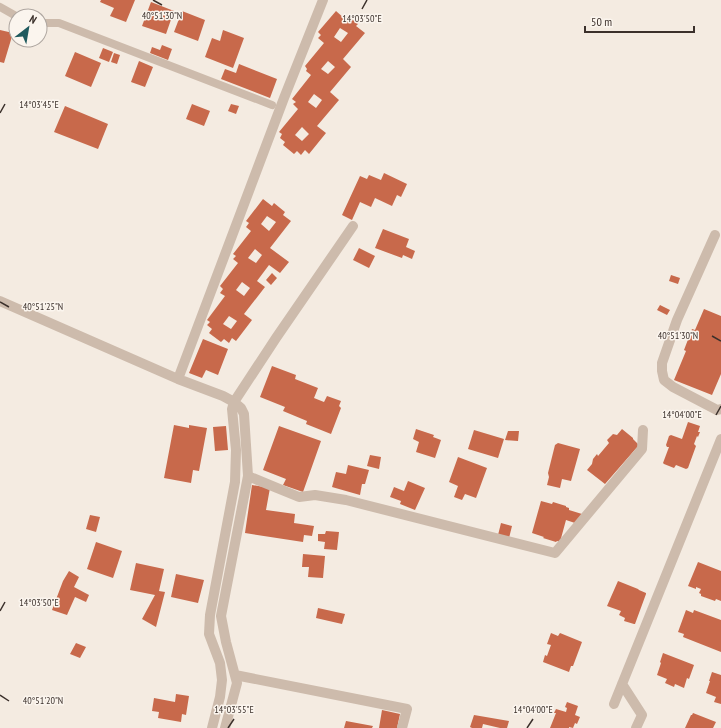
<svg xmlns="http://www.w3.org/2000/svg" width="721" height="728" viewBox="0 0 721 728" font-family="'PT Sans Narrow',sans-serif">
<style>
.building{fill:#c8694b;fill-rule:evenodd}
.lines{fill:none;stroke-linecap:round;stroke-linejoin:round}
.lane{stroke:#cdbbac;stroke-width:8}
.street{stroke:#cdbbac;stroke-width:10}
.ticks{fill:none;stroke:#3b302b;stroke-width:1.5}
.ticks-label{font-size:10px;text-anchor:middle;fill:#3b302b;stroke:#fbf5ee;stroke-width:3;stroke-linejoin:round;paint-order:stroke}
</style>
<rect width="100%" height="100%" fill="#f4ebe1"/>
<path class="building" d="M101 0H135L126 22 110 16 114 8 100 2Z
M151 2 174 11 166 34 142 26Z
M182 11 205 20 198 41 174 32Z
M336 11 345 19 348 16 358 24 356 26 365 33 343 59 351 67 330 92 339 100 317 126 326 133 309 154 305 150 301 155 297 151 294 154 283 145 285 142 280 138 282 134 279 132 298 109 293 104 296 102 292 99 311 75 306 71 307 69 305 66 324 43 318 38 321 35 318 32ZM340 28 348 33 341 42 334 37ZM328 61 335 67 328 74 321 69ZM314 94 322 100 316 108 308 102ZM302 127 309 134 302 141 295 135Z
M0 30 13 33 4 63 0 62Z
M223 30 244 38 233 68 205 57 212 38 220 41Z
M162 45 172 49 168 60 150 53 152 47 160 50Z
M103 48 113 52 109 62 99 58Z
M75 52 101 63 91 87 65 76Z
M114 53 120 55 117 64 111 62Z
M139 61 153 67 145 87 131 82Z
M239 64 277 79 270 98 221 79 225 69 236 73Z
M192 104 210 111 204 126 186 119Z
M231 104 239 106 236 114 228 111Z
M65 106 108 124 98 149 54 132Z
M384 173 407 184 401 197 397 195 392 206 375 198 371 207 360 202 352 220 342 215 360 176 367 179 369 175 381 180Z
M263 199 272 206 274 203 285 212 283 215 291 221 270 248 289 262 280 273 269 265 257 281 265 287 244 314 252 320 236 341 232 338 229 343 224 339 221 342 209 333 212 329 207 325 210 322 207 320 225 296 220 293 223 289 220 286 238 263 233 259 236 256 233 254 251 231 246 227 249 223 246 221ZM267 216 276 222 269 231 261 224ZM255 249 262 255 256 263 248 258ZM242 282 250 288 244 296 236 290ZM229 316 237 321 231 329 223 324Z
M383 229 409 239 406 247 415 251 412 259 403 255 402 258 375 248Z
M359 248 375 256 369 268 353 260Z
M272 273 277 278 271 285 266 280Z
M671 275 680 278 678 284 669 281Z
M660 305 670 310 667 315 657 310Z
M704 309 721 316V374L712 395 674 380 686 351 684 350 692 329 695 330Z
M203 339 228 349 218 375 206 370 202 378 189 373Z
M272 366 296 375 295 379 318 388 314 398 324 402 327 396 341 401 339 406 341 408 331 434 306 424 307 421 283 411 285 407 260 397Z
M688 422 700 426 698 432H700L698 437 697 436 694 444 696 446 688 468 686 469 676 465 674 468 664 464 663 463 669 447H667L666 445 669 436 671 435 682 439Z
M174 425 189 428V425L207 428 199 471 193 470 191 483 164 478Z
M226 426 228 450 215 451 213 427Z
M279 426 321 441 303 492 283 485 286 479 263 470Z
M416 429 434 435 433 437 441 440 435 458 416 452 419 442 413 439Z
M622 429 633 438V439L639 445 605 484 587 470 592 464 593 459 597 454 598 456 609 443 607 440 613 434 617 435Z
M474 430 504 439 498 458 468 449Z
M508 431H519L518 441 505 440Z
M558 443 580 449 571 481 562 479 560 488 547 485 549 477 548 473 555 445Z
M370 455 381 457 379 469 367 466Z
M458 457 487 468 476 498 465 494 462 500 454 497 458 486 449 482Z
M348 465 369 470 365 484H362L360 495 332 487 336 472 346 474Z
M408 481 425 488 415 510 400 504 401 501 390 497 394 487 404 491Z
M252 485 270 488 266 510 295 514 294 523 314 526 312 536 304 535 303 542 245 533Z
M541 501 552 504 553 502 566 506V507L569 508V510L582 514 575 523 566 520 560 542 557 541 556 542 543 538 544 537 532 533Z
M90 515 100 517 96 532 86 529Z
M501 523 512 526 509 538 498 535Z
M326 531 339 532 337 550 324 549 325 542 318 541V534H325Z
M96 542 122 551 113 578 87 569Z
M303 554 325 556 323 578 308 577 309 567H302Z
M698 562 721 571V601L716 599 715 601 701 596V594L699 593 701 589 696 587V589L688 586Z
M136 563 164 569 159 591 165 592 156 627 142 619 155 595 130 590Z
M69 571 79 577 74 587 89 595 86 602 75 597 67 615 52 610 63 581Z
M176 574 204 580 198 603 171 597Z
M618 581 638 589 639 590 646 593V594L635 624H634L624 621 625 618 619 615 621 611 607 606Z
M318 608 345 614 342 624 316 618Z
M686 610 693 613 694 610 721 620V652L683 637 684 634 678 632Z
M551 633 558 636 560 633 582 642 573 666H571L569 672 543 662 545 655 547 656 551 645 547 644Z
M76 643 86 647 80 658 70 654Z
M663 653 694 665 689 679 687 678 684 688 675 684 674 687 665 683 667 679 657 675 661 663 660 662Z
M712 672 721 675V704L714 702 716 697 706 693 710 681H709Z
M176 694 189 696 186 715 182 714 181 722 158 718 159 712 152 711 154 698 175 702Z
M567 702 578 706 575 715 580 717 577 724 575 723 573 728 569 727V728H550L556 713H554L556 709 566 712 567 708 565 707Z
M382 710 400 714 397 728H379Z
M693 713 716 722 713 728H685L691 715H692Z
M474 715 509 721 507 728H500L483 724 482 728H472L470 727Z
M346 721 373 726 372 728H344Z"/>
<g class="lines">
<path class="lane" d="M0 7 16 16
M40 23H59L272 105"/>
<path class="street" d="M715 235 677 320 662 363V371L664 380 673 387 717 410 721 409
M0 301 178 379 223 396 234 402 241 408 244 414 248 476 221 616 226 642 237 683 225 728
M178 379 284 98 323 0
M248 476 299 497 315 495 346 500 555 553 642 449 643 430
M235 675 407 709 402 728
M622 684 642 715 636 728
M614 704 721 439
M212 728 220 697 222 680 220 663 209 634 210 615 235 482 236 450 232 409 234 402 276 338 353 226"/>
</g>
<path class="ticks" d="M153 0 162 5M362 9 367 0M0 113 5 104M0 302 9 307M712 336 721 341M716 415 721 406M0 611 5 602M0 695 9 701M228 728 234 719M527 728 533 719"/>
<g class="ticks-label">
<text x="162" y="19">40°51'30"N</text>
<text x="362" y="22">14°03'50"E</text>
<text x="39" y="108">14°03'45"E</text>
<text x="43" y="310">40°51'25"N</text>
<text x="678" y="339">40°51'30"N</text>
<text x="682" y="418">14°04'00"E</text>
<text x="39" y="606">14°03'50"E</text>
<text x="43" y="704">40°51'20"N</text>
<text x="234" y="713">14°03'55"E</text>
<text x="533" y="713">14°04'00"E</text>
</g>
<g transform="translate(28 28) rotate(31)"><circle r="19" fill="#fbf5ee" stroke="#aea6a0"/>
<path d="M0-3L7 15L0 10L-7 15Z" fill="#1f5a5e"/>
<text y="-6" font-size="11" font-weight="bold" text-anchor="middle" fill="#3b302b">N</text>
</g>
<path d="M585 26v6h109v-6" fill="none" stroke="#3b302b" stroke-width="2"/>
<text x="591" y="26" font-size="12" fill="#3b302b" stroke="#fbf5ee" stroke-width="3" paint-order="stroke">50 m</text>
</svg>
